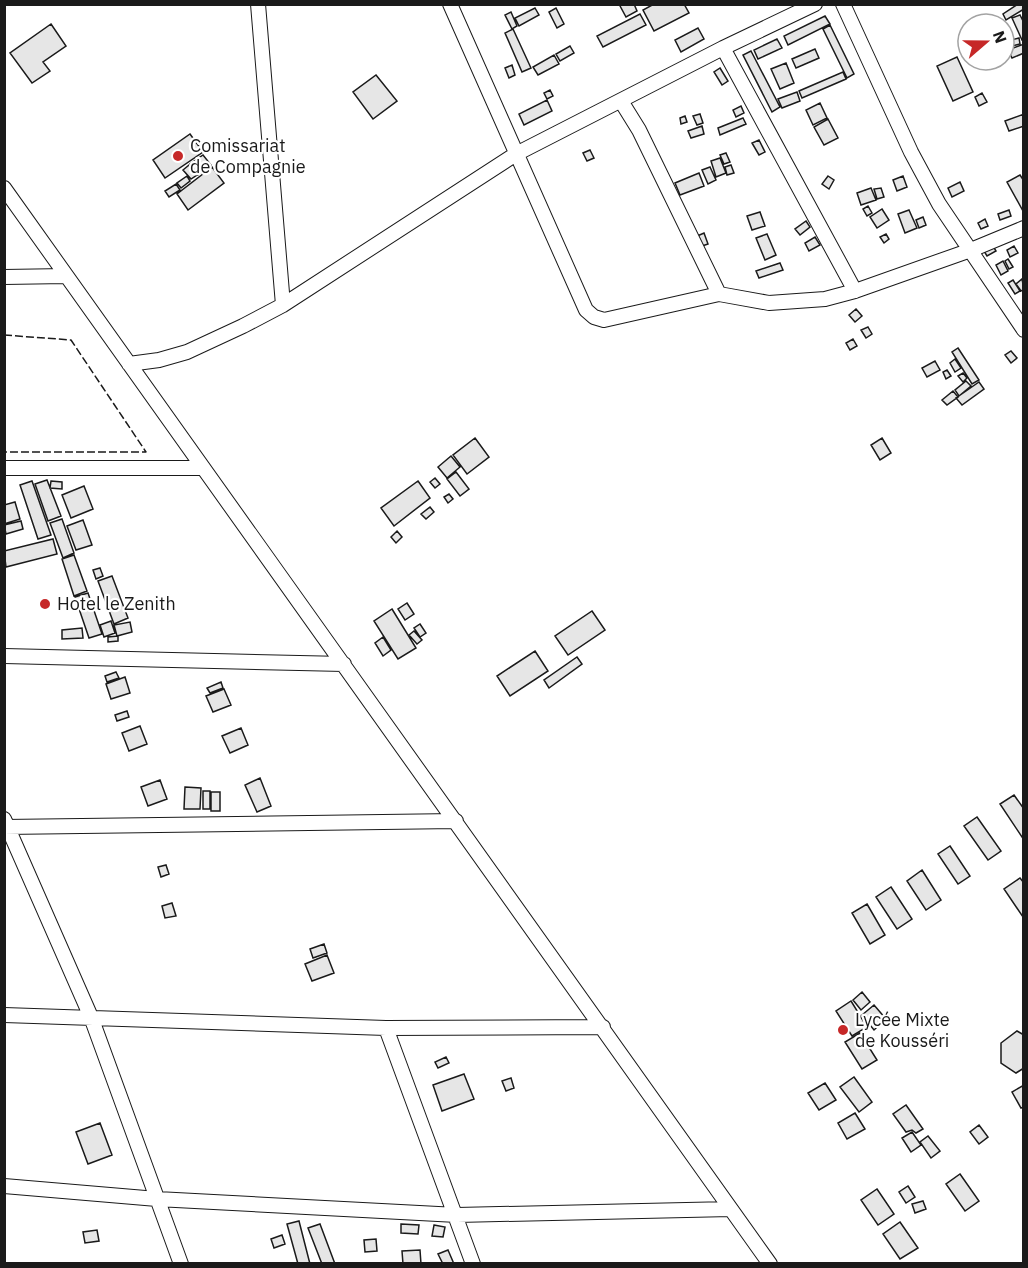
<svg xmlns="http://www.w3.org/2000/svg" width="1028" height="1268" viewBox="0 0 1028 1268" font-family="'IBM Plex Sans',sans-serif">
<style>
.building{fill:#e6e6e6;stroke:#1a1a1a;stroke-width:1.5}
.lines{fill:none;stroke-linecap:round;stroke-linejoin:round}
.minor-casing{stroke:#1a1a1a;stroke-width:16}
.minor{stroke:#fff;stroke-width:14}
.fence{stroke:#1a1a1a;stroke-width:1.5;stroke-dasharray:8 3;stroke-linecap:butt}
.poi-dot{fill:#c62828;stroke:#fff;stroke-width:2}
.labels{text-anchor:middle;stroke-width:4.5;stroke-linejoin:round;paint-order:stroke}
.poi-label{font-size:18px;fill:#1a1a1a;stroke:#fff;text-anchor:start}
</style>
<rect width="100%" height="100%" fill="#fff"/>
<path class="building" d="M619 4H634L637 11 626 17Z
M654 4H684L689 13 654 31 643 10Z
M1018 4H1024V9L1006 20 1003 14Z
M535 8 539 15 519 26 515 18Z
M556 8 564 24 557 28 549 12Z
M511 12 517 26 512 29 505 15Z
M640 14 646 25 603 47 597 36Z
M1020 15 1024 23V39L1022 40 1012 18Z
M825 16 830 24 788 45 784 36Z
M51 24 66 46 43 62 50 71 32 83 10 53Z
M830 25 854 74 847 78 823 29Z
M698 28 704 39 681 52 675 40Z
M513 29 531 68 522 72 505 33Z
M1019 38 1020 44 1008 47 1007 41Z
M777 39 782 48 758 59 754 50Z
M1024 44V53L1012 58 1008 50Z
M570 46 574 53 560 61 556 54Z
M815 49 819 58 796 68 792 59Z
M751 51 780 107 772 112 743 55Z
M554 55 559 64 538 75 533 67Z
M957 57 973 92 953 101 937 66Z
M786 63 794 83 780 89 771 69Z
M512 65 515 75 509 78 505 68Z
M720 68 728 81 722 85 714 72Z
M843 72 846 79 802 98 799 91Z
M376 75 397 101 373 119 353 92Z
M550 90 553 96 547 99 544 93Z
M797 92 800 101 782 108 778 99Z
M982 93 987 102 979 106 975 97Z
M547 100 552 111 524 125 519 114Z
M820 103 827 118 813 125 806 110Z
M741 106 744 113 736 117 733 110Z
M700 114 703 123 697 125 693 116Z
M1024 114V126L1009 131 1005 121Z
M685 116 687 122 681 124 680 118Z
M743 118 746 124 720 135 718 128Z
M828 119 838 138 824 145 814 127Z
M702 126 704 134 691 138 688 131Z
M190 134 203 152 165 178 153 160Z
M759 140 765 152 759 155 752 143Z
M590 150 594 158 587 161 583 153Z
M726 153 730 162 724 164 720 155Z
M203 155 211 165 198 175 190 164Z
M720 158 726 173 716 177 711 161Z
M189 165 197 175 191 179 183 170Z
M731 165 734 173 727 175 725 167Z
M212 167 224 183 188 210 177 194Z
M710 167 716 180 708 184 702 170Z
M699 173 704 186 680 195 675 183Z
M1020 175 1024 181 1023 211 1007 182Z
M187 176 190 181 181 188 177 183Z
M828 176 834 180 829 189 822 184Z
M903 176 907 187 897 191 893 180Z
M960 182 964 191 952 197 948 188Z
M176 184 180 190 169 197 165 191Z
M871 188 876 200 861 205 857 193Z
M881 188 884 197 877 199 874 189Z
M868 206 872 213 867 216 863 209Z
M882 209 889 220 877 228 870 217Z
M909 210 917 228 905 233 898 214Z
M1009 210 1011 216 1000 220 998 214Z
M760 212 765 226 752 230 747 216Z
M923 217 926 225 919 228 916 220Z
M985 219 988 226 981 229 978 223Z
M806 221 810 227 800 235 795 229Z
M704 233 708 244 699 247 695 237Z
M767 234 776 255 765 260 756 238Z
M886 234 889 239 884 243 880 237Z
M815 237 820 245 809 251 805 243Z
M993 246 996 251 987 256 984 251Z
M1014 246 1018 253 1010 257 1007 250Z
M1008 259 1013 267 1009 269 1005 261Z
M1003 261 1008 271 1001 275 996 265Z
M780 263 783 270 759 278 756 271Z
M1022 279 1024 289 1021 291 1016 284Z
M1013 280 1020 291 1015 294 1008 283Z
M856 309 862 316 855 322 849 315Z
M868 327 872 334 866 338 861 330Z
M853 339 857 346 850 350 846 343Z
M958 348 979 380 972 384 952 352Z
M1011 351 1017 358 1011 363 1005 355Z
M955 359 961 368 955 372 950 363Z
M935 361 940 370 927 377 922 368Z
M947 370 951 376 946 379 943 372Z
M963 373 967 378 963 382 958 376Z
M966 381 971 386 959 396 955 390Z
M979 382 984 389 962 405 956 398Z
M953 391 958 397 947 405 942 400Z
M475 438 489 457 467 474 453 455Z
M882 438 891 453 880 460 871 445Z
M451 456 460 467 447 478 438 467Z
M456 472 469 489 460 496 447 479Z
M435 478 440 484 435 488 430 482Z
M47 480 61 516 48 521 35 484Z
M32 481 51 535 38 539 20 485Z
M51 481 62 482V489L50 488Z
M418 481 430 498 394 526 381 508Z
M84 486 93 509 71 518 62 495Z
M449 494 453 499 448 503 444 497Z
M15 502 20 519 4 524V505Z
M430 507 434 512 426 519 421 514Z
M62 519 74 553 63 558 50 523Z
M83 520 92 545 76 550 67 526Z
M21 521 23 529 6 534 4 525Z
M397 531 402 537 396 543 391 537Z
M53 539 57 554 6 567 4 551Z
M74 555 87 591 74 596 62 559Z
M100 568 103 576 96 579 93 570Z
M112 576 128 618 114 624 98 581Z
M88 593 102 634 89 638 75 597Z
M407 603 414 614 405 620 398 609Z
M392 609 416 648 398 659 374 621Z
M592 611 605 630 568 655 555 636Z
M111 621 115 633 104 637 100 625Z
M130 622 132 632 117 636 114 625Z
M420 624 426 633 420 637 414 628Z
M82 628 83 638 62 639V630Z
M414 631 422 640 417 644 409 635Z
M118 636V641L108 642V637Z
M383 637 391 650 383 656 375 643Z
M535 651 548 671 510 696 497 676Z
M577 657 582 664 549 688 544 680Z
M116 672 119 678 107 682 105 676Z
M125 677 130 693 111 699 106 684Z
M221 682 223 688 210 693 207 688Z
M224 689 231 705 213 712 206 696Z
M127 711 129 717 117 721 115 715Z
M140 726 147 744 129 751 122 733Z
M241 728 248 745 230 753 222 736Z
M260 778 271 806 257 812 245 785Z
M160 780 167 799 148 806 141 787Z
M185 787 201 788 200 809H184Z
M203 791H210V809H203Z
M211 792H220V811H211Z
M1014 795 1024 809V840L1000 804Z
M977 817 1001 851 988 860 964 826Z
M950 846 970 876 958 884 938 854Z
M166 865 169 874 161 877 158 867Z
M922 870 941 900 926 910 907 881Z
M1020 878 1024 883 1023 917 1004 889Z
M891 887 912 919 897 929 876 897Z
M172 903 176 916 165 918 162 906Z
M867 904 885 935 870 944 852 913Z
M324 944 327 953 313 958 310 949Z
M327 955 334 973 312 981 305 964Z
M862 992 870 1002 861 1010 853 1000Z
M851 1001 867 1027 852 1036 836 1011Z
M874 1005 886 1019 874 1030 862 1015Z
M1017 1031 1024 1035V1068L1016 1073 1001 1063V1043Z
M860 1033 877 1060 862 1069 845 1042Z
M446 1057 449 1063 438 1068 435 1062Z
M464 1074 474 1099 442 1111 433 1085Z
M854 1077 872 1102 859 1112 840 1087Z
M511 1078 514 1088 506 1091 502 1081Z
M825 1083 836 1100 819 1110 808 1093Z
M1024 1085V1107L1021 1108 1012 1092Z
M906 1105 923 1129 916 1133 912 1130 906 1132 893 1114Z
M855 1113 865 1129 847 1139 838 1123Z
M100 1123 112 1155 88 1164 76 1132Z
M979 1125 988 1137 979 1144 970 1132Z
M912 1132 921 1145 911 1152 902 1138Z
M928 1136 940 1151 931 1158 920 1142Z
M960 1174 979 1201 965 1211 946 1184Z
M908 1186 915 1197 906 1203 899 1192Z
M877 1189 894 1214 878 1225 861 1200Z
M923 1201 926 1209 915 1213 912 1204Z
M299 1221 310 1264H298L287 1224Z
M900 1222 918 1248 900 1259 883 1234Z
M320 1224 335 1264H322L308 1228Z
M401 1224 419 1225 418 1234 401 1233Z
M434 1225 445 1227 443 1237 432 1236Z
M97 1230 99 1241 85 1243 83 1232Z
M282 1235 285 1244 274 1248 271 1239Z
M376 1239 377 1251 365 1252 364 1240Z
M420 1250 421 1264H403L402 1251Z
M448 1250 454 1264H443L438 1254Z"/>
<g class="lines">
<defs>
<path id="minor" d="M258 4 283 305
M450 4 586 310 594 317 604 320 719 294 769 303 825 299 855 291 971 250 1024 228
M843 4 911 152 939 204 1024 330
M723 48 855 291
M621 101 639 130 719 294
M4 188 770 1264
M4 277 66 276
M129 364 159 360 187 352 243 326 283 305 516 154 723 48 815 4
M4 468H203
M4 656 344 664
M4 819 91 1017 181 1264
M4 827 456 821
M4 1015 386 1028 603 1027
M386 1028 473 1264
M4 1186 157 1199 457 1215 731 1209"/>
</defs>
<use href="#minor" class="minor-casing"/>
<use href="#minor" class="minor"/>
<path class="fence" d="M4 335 71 340 146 452H4"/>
</g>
<g class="poi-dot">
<circle cx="178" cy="156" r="6"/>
<circle cx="45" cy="604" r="6"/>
<circle cx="843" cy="1030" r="6"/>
</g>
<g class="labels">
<g class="poi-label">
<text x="190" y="152">Comissariat<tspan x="190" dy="21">de Compagnie</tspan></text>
<text x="57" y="610">Hotel le Zenith</text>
<text x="855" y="1026">Lycée Mixte<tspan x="855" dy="21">de Kousséri</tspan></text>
</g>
</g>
<rect width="1028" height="1268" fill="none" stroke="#1a1a1a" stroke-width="12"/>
<g transform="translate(986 42) rotate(70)"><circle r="28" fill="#ffffff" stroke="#a3a3a3" stroke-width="1.5"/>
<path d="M0-4.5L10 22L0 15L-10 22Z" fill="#c62828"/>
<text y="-9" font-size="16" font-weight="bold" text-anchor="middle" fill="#1a1a1a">N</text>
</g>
</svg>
